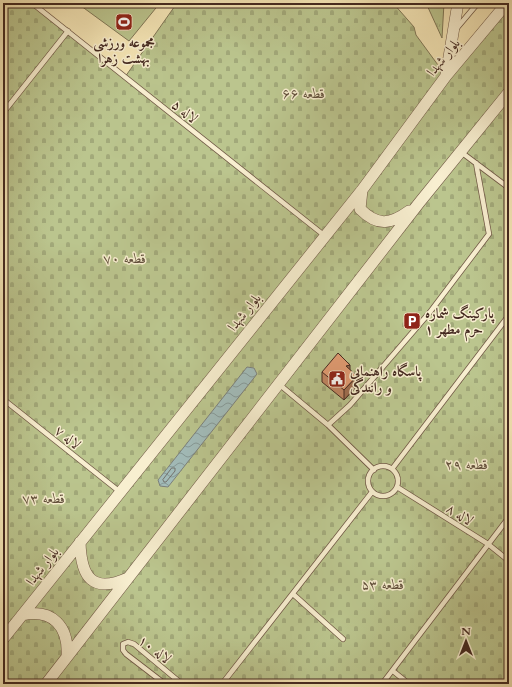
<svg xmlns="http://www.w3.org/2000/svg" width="512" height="687" viewBox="0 0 512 687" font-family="Cardo,Amiri,serif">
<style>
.grass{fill:url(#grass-tufts);stroke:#807757}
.cemetery{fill:url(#cemetery-stones);stroke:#807757}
.pitch{fill:#bbc58e;stroke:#807757}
.water{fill:url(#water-waves);stroke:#7c817c}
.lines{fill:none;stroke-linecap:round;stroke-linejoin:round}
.shore{stroke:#73726d;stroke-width:1}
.service-casing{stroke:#705846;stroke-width:6}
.tertiary-casing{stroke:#705846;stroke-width:12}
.service{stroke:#f8efd0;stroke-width:4.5}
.tertiary{stroke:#f8efd0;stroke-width:11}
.wall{fill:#c38764;stroke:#442920}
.shaded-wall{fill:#9f6e51;stroke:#442920}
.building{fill:#e39d74;stroke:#442920}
.labels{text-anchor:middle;stroke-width:3;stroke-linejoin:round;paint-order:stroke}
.poi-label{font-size:14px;font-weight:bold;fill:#442920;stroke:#f8efd0;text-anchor:start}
.street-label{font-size:14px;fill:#442920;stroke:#f8efd0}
.park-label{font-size:14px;font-style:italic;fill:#62503c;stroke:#f8efd0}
</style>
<defs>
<pattern id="grass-tufts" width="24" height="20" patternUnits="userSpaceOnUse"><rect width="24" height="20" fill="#bbc58e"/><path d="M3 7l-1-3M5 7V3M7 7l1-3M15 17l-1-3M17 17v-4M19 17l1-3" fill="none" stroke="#a2a97a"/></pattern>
<pattern id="cemetery-stones" width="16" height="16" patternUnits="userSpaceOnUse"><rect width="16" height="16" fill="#bbc58e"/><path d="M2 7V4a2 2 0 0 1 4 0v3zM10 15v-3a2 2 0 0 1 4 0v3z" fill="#a2a97a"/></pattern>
<pattern id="water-waves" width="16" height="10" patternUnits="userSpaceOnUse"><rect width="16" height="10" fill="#a2bcba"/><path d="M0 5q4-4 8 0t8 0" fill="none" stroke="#869997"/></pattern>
</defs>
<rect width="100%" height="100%" fill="#f5e6b6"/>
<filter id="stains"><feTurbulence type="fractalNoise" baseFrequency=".005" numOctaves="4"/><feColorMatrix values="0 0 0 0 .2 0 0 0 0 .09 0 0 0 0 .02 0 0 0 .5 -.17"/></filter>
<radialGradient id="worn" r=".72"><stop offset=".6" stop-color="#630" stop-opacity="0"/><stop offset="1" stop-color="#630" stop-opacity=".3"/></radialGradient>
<path class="grass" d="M426 3H444L442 38Z"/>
<path class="cemetery" d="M3 3H30L125 77 177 3H393L414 27 416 35 446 76 500 3H509V684H3Z"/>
<path class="pitch" d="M77 3H160L129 41Z"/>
<path class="water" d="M247 367 254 368 257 374 168 487 160 486 158 480Z"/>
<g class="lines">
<path class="shore" d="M172 468H175V471L166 482H164L163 480Z"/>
<defs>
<path id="service" d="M32 3 325 236
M456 29 478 3
M3 113 68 31
M461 152 509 188
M280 385 328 425 374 470
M3 399 120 492
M328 425 350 405 430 312 489 234 476 163
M368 481a15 15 0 1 1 30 0a15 15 0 1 1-30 0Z
M392 469 509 315
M397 487 488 544 509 561
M293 594 343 639
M393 671 409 684
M165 684 126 654 123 650V644L128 642 134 644 182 684
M222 684 372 492
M382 684 509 517"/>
<path id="tertiary" d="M446 75 458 3
M362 190 360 209C377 226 390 225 409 211
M80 542C81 577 92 594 128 578
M22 615C53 608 69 627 67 657
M3 639 362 190 446 76 507 3
M46 684 419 203 509 92"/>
</defs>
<use href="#service" class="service-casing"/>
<use href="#tertiary" class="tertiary-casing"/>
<use href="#service" class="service"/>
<use href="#tertiary" class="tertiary"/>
</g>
<path class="wall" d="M350 371 357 386 344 400 322 382V372Z"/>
<path class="shaded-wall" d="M350 365V374L346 366Z
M357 376V386L344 400V390Z"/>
<path class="building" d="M338 353 350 365 346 366 357 376 344 390 322 372Z"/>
<defs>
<symbol id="stadium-square" viewBox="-11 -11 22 22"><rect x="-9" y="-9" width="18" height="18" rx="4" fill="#8f2418" stroke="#f8efd0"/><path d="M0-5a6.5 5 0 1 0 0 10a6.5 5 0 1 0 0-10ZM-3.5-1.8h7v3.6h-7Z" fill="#fff"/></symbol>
<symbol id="parking-square" viewBox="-11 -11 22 22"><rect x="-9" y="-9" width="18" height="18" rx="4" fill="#8f2418" stroke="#f8efd0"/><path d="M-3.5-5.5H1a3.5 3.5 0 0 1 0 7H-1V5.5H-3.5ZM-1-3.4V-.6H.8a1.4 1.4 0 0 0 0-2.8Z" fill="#fff"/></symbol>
<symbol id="civic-square" viewBox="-11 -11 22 22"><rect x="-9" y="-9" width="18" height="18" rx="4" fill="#8f2418" stroke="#f8efd0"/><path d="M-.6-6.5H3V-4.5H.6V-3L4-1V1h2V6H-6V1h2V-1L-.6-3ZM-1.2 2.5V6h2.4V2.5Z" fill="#fff"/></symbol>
</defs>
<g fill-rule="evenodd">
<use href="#stadium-square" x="114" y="12" width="20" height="20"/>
<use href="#parking-square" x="402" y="311" width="20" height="20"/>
<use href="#civic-square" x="327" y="369" width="20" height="20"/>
</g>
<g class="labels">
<g class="poi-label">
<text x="124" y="47" text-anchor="middle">مجموعه ورزشی<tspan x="124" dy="16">بهشت زهرا</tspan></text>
<text x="425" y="318">پارکینگ شماره<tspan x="425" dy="16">۱ حرم مطهر</tspan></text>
<text x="350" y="376">پاسگاه راهنمایی<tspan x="350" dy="16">و رانندگی</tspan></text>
</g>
<g class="street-label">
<text transform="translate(443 57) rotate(-51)" y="5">بلوار شهدا</text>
<text transform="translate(185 111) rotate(38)" y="5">لاله ۵</text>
<text transform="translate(244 312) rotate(-51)" y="5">بلوار شهدا</text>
<text transform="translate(68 437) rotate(39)" y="5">لاله ۷</text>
<text transform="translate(460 514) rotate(32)" y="5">لاله ۸</text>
<text transform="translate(42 566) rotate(-52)" y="5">بلوار شهدا</text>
<text transform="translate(155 649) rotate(37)" y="5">لاله ۱۰</text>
</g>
<g class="park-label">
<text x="304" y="98">قطعه ۶۶</text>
<text x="125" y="263">قطعه ۷۰</text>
<text x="467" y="469">قطعه ۲۹</text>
<text x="44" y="503">قطعه ۷۳</text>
<text x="383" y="589">قطعه ۵۳</text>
</g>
</g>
<rect width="512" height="687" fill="none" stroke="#f5e6b6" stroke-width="16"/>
<rect x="4" y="4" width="504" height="679" fill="none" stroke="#442920" stroke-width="2"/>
<rect x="8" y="8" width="496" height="671" fill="none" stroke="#442920"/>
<g transform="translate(466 641)" stroke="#f8efd0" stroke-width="3" paint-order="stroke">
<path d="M0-3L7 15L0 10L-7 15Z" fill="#442920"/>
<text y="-6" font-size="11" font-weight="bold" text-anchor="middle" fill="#442920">N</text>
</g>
<rect width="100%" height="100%" filter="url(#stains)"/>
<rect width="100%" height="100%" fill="url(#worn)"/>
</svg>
